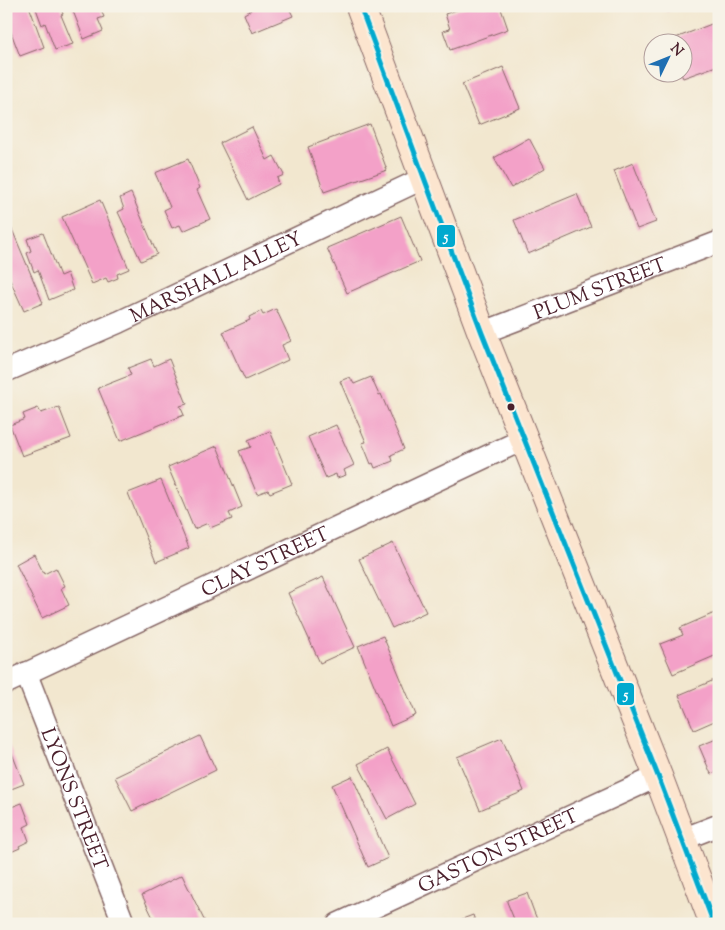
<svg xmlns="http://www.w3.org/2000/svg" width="725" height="930" viewBox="0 0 725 930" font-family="'Sorts Mill Goudy',serif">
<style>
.building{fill:#f3a1c8}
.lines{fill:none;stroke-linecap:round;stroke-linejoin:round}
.minor-casing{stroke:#856564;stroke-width:24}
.secondary-casing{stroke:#856564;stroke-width:30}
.minor{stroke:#fff;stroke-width:21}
.secondary{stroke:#fce5cf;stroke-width:28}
.bus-1-casing{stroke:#f7f3e8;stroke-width:9}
.bus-1{stroke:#00a9ce;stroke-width:5}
.bus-dot{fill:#4a1f2b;stroke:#f7f3e8;stroke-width:2}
.labels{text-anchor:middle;stroke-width:4;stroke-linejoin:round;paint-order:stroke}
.street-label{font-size:20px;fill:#4a1f2b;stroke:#f7f3e8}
.line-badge{stroke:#f7f3e8;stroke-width:2}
.badge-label{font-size:14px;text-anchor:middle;font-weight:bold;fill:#fff}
</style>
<rect width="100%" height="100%" fill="#f7f3e8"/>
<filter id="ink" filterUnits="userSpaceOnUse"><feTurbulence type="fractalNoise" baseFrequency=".02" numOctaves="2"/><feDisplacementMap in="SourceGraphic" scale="10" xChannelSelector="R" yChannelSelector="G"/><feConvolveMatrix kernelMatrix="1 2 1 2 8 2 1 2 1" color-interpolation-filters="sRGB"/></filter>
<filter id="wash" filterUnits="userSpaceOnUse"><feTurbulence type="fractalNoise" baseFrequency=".0096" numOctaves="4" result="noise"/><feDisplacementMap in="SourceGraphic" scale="20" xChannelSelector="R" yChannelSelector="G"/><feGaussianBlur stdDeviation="1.12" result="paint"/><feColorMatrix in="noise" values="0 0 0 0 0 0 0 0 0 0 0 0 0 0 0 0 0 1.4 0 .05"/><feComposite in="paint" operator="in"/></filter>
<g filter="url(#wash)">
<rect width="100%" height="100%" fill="#f2e7cf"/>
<g id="blocks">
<path class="building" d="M6 6H29L44 47 20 56 7 22 11 21Z
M35 6H60L63 14 61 15 73 44 55 50 45 23 42 25Z
M71 6H99L104 17 98 19 103 31 84 39Z
M250 6H288L293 16 252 33 244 14 251 10Z
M468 6H500L508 29 450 50 443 31 450 29 445 14Z
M664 6H679L667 12Z
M714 23 717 32 719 31V65L683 78 680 72H682V42H669L668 41Z
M503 67 520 108 479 125 462 84Z
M370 124 387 170 324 192 308 147Z
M252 127 267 160 274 156 284 175 277 178 279 184 248 200 220 143Z
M529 138 545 168 511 188 494 158Z
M188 159 200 188 197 190 210 219 183 231 180 225 172 228 164 210 170 207 155 173Z
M633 163 656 222 637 229 614 171Z
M131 193 157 254 141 261 118 212 124 209 120 198Z
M577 194 591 227 528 254 514 220Z
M100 200 129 269 117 274 118 278 108 282 106 278 92 284 62 217Z
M401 216 420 261 347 293 327 248Z
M11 227 43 303 24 311 6 271V229Z
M43 233 60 276 67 273 73 290 49 300 38 270 34 272 27 253 31 251 27 239Z
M276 309 291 341 282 345 288 360 245 380 223 332 250 320 249 317 261 311 263 315Z
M151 359 154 366 169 359 187 404 180 406 184 415 120 441 98 388 131 375 128 368Z
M350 377 354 384 371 377 379 395 381 394 404 449 391 455 393 461 375 468 373 463 371 464 365 449 362 443 366 442 340 381Z
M59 407 71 438 22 456 10 425 25 419 23 414 38 408 41 413Z
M336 425 354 465 344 470 346 475 337 478 336 474 326 478 308 437Z
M270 431 292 484 270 493 268 490 257 494 239 451 251 447 248 440Z
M217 446 242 507 229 513 232 519 210 528 208 523 194 529 168 467Z
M161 480 189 548 156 562 128 493Z
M393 543 426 612 392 628 359 559Z
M34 554 44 574 56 568 65 586 61 588 69 605 42 618 16 564Z
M323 577 355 647 320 663 288 593Z
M719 611V654L673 674 660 644 683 635 680 628Z
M383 636 416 715 391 726 358 646Z
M719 678V719L694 730 679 695Z
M200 736 216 770 132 811 115 777Z
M6 738 24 784 6 791Z
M502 738 524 791 480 810 457 757Z
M719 738V771L711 774 699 746Z
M387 749 415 804 387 819 358 764Z
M352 776 388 858 368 867 332 785Z
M22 803 30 824 24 827 29 841 19 846 20 848 6 854V809Z
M182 875 206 924H156L142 895Z
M527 893 534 912 539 924H516L507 902V900Z
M473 915 476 924H449Z"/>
</g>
</g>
<g filter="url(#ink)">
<use href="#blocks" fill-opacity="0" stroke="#856564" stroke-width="1"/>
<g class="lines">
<defs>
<g id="minor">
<path id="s1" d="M482 333 719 242"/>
<path id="s2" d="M6 371 119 322 424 178"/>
<path id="s3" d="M26 673 124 924"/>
<path id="s4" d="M6 683 524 439"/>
<path d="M683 839 719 825"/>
<path id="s5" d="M338 924 658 776"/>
</g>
<path id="secondary" d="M360 6 482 333 658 776 714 924"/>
</defs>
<use href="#minor" class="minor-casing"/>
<use href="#secondary" class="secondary-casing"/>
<use href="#minor" class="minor"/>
<use href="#secondary" class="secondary"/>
<defs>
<path id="bus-1" d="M360 6 482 333 658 776 714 924"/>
</defs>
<use href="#bus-1" class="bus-1-casing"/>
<use href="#bus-1" class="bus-1"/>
</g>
</g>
<circle class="bus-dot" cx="511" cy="407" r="4.5"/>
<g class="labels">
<g class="street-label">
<text dy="7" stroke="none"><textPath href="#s2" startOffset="230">MARSHALL ALLEY</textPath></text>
<text dy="7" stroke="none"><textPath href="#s1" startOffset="126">PLUM STREET</textPath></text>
<text dy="7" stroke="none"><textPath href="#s4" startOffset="286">CLAY STREET</textPath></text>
<text dy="7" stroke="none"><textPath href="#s3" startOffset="135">LYONS STREET</textPath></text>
<text dy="7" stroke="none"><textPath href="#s5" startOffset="176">GASTON STREET</textPath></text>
</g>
</g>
<g class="line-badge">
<rect x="436" y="224" width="20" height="24" rx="5" fill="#00a9ce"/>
<rect x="616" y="682" width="19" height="24" rx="5" fill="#00a9ce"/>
</g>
<g class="badge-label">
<text x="446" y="241">5</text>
<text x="626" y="699">5</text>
</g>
<rect width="725" height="930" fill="none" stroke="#f7f3e8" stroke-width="25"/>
<g transform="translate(668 58) rotate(47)"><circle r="24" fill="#f7f3e8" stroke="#b29e9c"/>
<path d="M0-4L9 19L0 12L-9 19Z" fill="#1f6fb2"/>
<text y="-8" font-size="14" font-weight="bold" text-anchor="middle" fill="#4a1f2b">N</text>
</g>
</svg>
